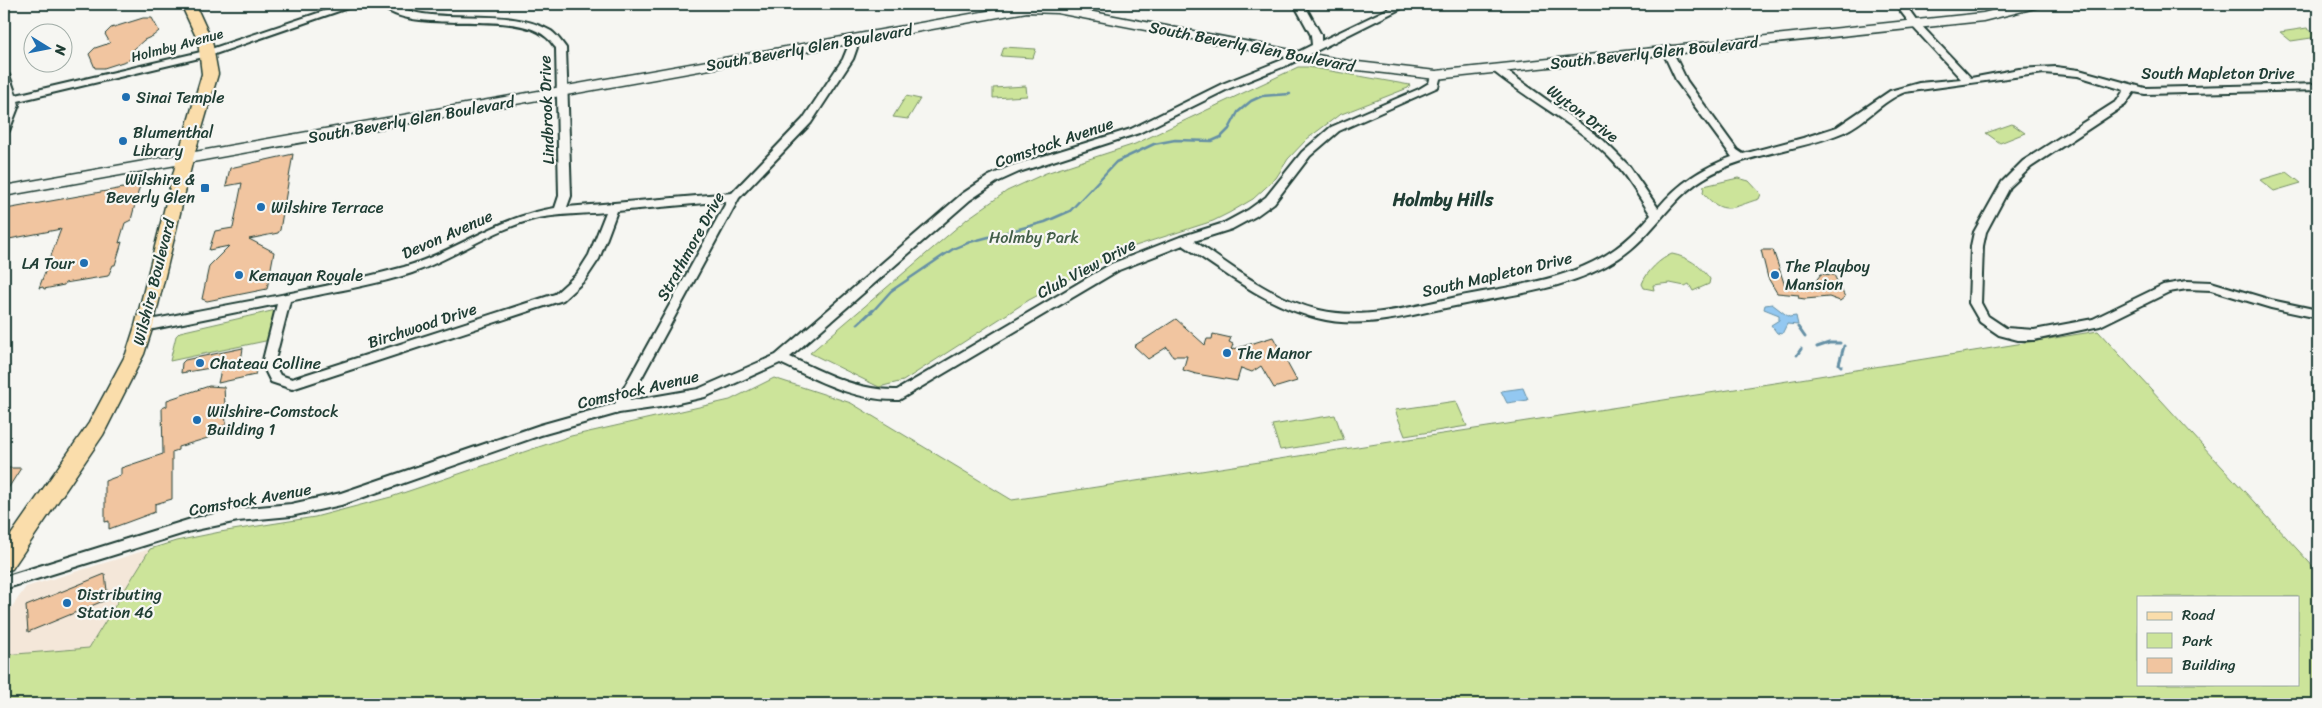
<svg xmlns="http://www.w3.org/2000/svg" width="2322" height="708" viewBox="0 0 2322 708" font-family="Sriracha,sans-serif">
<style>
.built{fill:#f4e7d9}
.green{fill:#cce49a;stroke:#769067;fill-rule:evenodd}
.water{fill:#93c8f1;stroke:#6590a5}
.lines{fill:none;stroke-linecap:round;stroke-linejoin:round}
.stream-far1{stroke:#6590a5;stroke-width:2.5}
.stream{stroke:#6590a5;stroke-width:3}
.building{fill:#f1c5a0;stroke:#1f3d34}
.minor-casing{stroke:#1f3d34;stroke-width:4}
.secondary-casing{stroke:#1f3d34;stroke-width:3}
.primary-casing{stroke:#1f3d34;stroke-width:3}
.minor{fill:#f6f6f2;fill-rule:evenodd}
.secondary{fill:#f6f6f2;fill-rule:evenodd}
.primary{fill:#faddab;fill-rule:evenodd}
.poi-dot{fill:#1f6fb2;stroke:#f6f6f2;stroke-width:2}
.labels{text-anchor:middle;stroke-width:4.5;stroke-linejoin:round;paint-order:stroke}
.far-street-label{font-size:14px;fill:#1f3d34;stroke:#f6f6f2}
.street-label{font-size:16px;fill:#1f3d34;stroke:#f6f6f2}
.poi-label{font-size:16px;fill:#1f3d34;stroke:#f6f6f2;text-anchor:start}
.park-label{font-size:16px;fill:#425e48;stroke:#f6f6f2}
.neighbourhood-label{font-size:18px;font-weight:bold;fill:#1f3d34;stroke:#f6f6f2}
</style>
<rect width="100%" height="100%" fill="#f6f6f2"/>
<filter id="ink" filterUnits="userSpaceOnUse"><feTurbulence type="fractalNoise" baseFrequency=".02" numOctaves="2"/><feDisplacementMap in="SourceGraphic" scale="10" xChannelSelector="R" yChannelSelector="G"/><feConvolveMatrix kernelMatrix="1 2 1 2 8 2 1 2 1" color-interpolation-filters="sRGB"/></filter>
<g filter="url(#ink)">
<path class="built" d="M150 549 89 648 4 655V618L26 587Z"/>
<path class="green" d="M2307 28 2318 37 2291 41 2280 32Z
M1004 47 1036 49 1033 58 1001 56Z
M1298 67H1308L1410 85 1408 88 1339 115 1307 139 1288 159 1276 178 1253 199 1229 213 1213 221 1126 249 1029 300 903 381 879 387 810 353 967 219 1007 191 1046 173 1135 144Z
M1026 86 1027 96 993 98V88Z
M906 96 920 99 908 119 893 117Z
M2012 124 2025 133 2000 143 1986 133Z
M2287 172 2301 183 2274 191 2260 180Z
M1738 178 1749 181 1761 194 1759 199C1732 207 1724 217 1703 193L1704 186Z
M1672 254C1688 257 1701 266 1710 279L1709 284 1693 291 1689 284 1685 286 1670 283 1653 285 1654 290 1644 288 1642 284C1646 272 1661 258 1672 254Z
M276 310 270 340 170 361 176 336 180 332Z
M2098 331 2318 572V704H4V655L89 648 150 549 176 541 220 532 315 517 391 497 571 436 730 400 774 378 851 403 1012 500 1794 380ZM2138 597H2298V684H2138Z
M1456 401 1467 426 1405 436 1395 410Z
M1335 415 1344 440 1280 450 1272 425Z"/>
<path class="water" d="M1772 304 1789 317 1796 316 1798 325 1787 324 1782 334 1777 333 1771 325 1779 320V315L1764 309 1765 305Z
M1523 388 1528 400 1507 403 1501 391Z"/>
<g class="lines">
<path class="stream-far1" d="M872 312 891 291 953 249 970 242 1045 222 1070 211 1116 162 1154 144 1175 140 1212 141 1221 137 1229 129 1238 112 1251 101 1262 96 1290 94"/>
<path class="stream" d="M858 324 873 310
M1798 327 1805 337
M1817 347 1829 343H1840
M1797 355 1801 349
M1841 366 1839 364 1844 346"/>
</g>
<path class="building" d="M143 18H152L159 31 153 36 144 40 133 50 135 54 129 60 104 68H95L89 54 95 48 110 43 105 34 111 28Z
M293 154 280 230 278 233 249 239 274 252 267 289 207 301 202 299 209 266 229 246 209 250 215 231 233 228 242 183 226 186 230 168Z
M140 185 131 220 125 223 119 243 122 242 115 265H113L108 276 65 283 64 285 44 289 43 287 39 288 61 229 4 240V210L6 209Z
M1761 250H1773L1786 289 1794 281 1814 283 1821 274 1834 275 1845 297 1840 301 1829 297 1805 299 1798 298 1799 295 1777 293 1768 278Z
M1176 319 1205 345 1207 339H1212L1213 334 1231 338 1229 342 1233 344 1231 350 1273 337 1297 381 1274 388 1261 366 1252 372 1241 368 1237 381 1196 374 1183 370 1187 356H1173L1167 347 1148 359 1134 346Z
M243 348 240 368 257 364 255 375 218 383 222 366 181 373 182 363 185 360Z
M209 386 224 387 226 425 210 430 211 437 178 447V450L172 452V499L155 504V512L109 529V521L105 522V481L121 475V468L163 454 162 408 167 406V400Z
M4 468H21L4 495Z
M105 574 108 599 28 632 26 606Z"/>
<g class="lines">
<defs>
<path id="minor" d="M345 4H359L212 55 18 101 19 105 9 131 4 134V118L9 105 8 103 4 104V98L6 97 4 90V72L9 75 16 95 205 51Z
M379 4C394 3 408 12 423 14 462 20 516 10 551 31 557 35 562 43 566 48L571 196 567 207 732 193 803 119 843 59 852 37 855 36 860 39 853 59 811 123 739 198 629 401 698 389 776 355 962 194 989 176 1011 166 1131 129 1222 84 1282 60 1312 45 1311 35 1294 4H1304L1321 35V41L1398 4H1410L1290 64 1230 88 1139 133 1019 172 997 182 970 200 790 357C825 373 857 391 897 390L1111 264 1180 237 1224 223 1248 210 1266 197 1302 152 1331 127 1419 89 1429 83 1431 75 1436 72 1441 75 1438 87 1339 131 1310 156 1274 203 1256 216 1232 229 1194 241C1233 267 1272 299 1319 310 1370 322 1423 303 1472 294 1513 286 1555 281 1593 262 1616 251 1634 235 1651 215 1638 195 1625 173 1608 156 1574 123 1530 101 1493 71V67H1501L1603 140 1629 166 1658 208C1679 183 1702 168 1732 157L1677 82 1662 50 1663 48H1671L1687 81 1737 150 1743 154 1803 138 1837 127 1890 91 1919 83 1961 79 1912 26 1895 4H1905L1918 22 1971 78 2019 69 2056 67 2079 70 2145 88 2318 84V90L2145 94 2134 92 2125 105 2031 167 2010 187 1986 232 1983 246 1981 303 1988 316 2006 328 2034 330 2093 319 2163 285 2187 281 2211 282 2271 300 2318 310V318L2271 308 2211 290 2187 289 2169 292 2100 326 2034 340H2018L1999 335 1980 322 1969 303 1971 246 1974 232 2002 182 2023 161 2117 101 2124 90 2078 76 2044 73 1905 92C1881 101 1867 122 1844 132 1798 152 1745 152 1703 179 1669 200 1653 236 1619 258 1574 288 1516 294 1465 304 1416 313 1366 331 1317 318 1266 306 1226 273 1183 245L1119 270 899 400C855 401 819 381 780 363L705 397 660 407 619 413 541 435 341 505 291 516 238 521 191 531 4 589V577L191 519 238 509 291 504 341 493 540 425 615 404 727 201 617 211 599 259 585 280 563 300 292 389 271 382 262 364 277 304 144 331 140 329 138 326 144 321C231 304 319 290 404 267 458 251 497 217 555 208L559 196 556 48C553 45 550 40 546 37 512 7 413 38 379 4ZM606 212 589 255 577 274 555 294 292 379 280 375 274 364 290 301C329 292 376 285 412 273 454 258 495 228 538 218 560 214 583 214 606 212Z"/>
<path id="secondary" d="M1027 4 1057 5 1349 61 1436 71 1983 13 2019 4H2041L2039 7 1983 21 1436 79 1349 69 1057 13 1027 12 4 196V186Z"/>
<path id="primary" d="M181 4H195L212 41 218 74 193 159 153 326 144 354 103 435 12 569 4 571V545L89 423 126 354 135 326 177 159 202 74 198 41Z"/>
</defs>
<use href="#minor" class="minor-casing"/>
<use href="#secondary" class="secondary-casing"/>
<use href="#primary" class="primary-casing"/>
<use href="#minor" class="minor"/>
<use href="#secondary" class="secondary"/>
<use href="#primary" class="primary"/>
</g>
</g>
<g class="poi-dot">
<circle cx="126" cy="97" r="5"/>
<circle cx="123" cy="141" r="5"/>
<rect x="200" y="183" width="10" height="10" rx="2.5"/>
<circle cx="261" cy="207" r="5"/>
<circle cx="84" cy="263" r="5"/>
<circle cx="239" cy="275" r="5"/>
<circle cx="1775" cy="275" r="5"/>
<circle cx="1227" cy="353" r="5"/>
<circle cx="200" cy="363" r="5"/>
<circle cx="197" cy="420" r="5"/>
<circle cx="67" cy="603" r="5"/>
</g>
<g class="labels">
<g class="far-street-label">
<text transform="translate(177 45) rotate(-15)" y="5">Holmby Avenue</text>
</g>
<g class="street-label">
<text transform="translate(1252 46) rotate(11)" y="6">South Beverly Glen Boulevard</text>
<text transform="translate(809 47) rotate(-10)" y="6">South Beverly Glen Boulevard</text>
<text transform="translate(1654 52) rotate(-6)" y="6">South Beverly Glen Boulevard</text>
<text x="2218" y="79">South Mapleton Drive</text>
<text transform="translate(546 110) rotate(-92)" y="6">Lindbrook Drive</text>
<text transform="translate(1583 113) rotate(37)" y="6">Wyton Drive</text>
<text transform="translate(411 119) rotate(-10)" y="6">South Beverly Glen Boulevard</text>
<text transform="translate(1054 142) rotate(-19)" y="6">Comstock Avenue</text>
<text transform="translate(447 234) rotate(-24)" y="6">Devon Avenue</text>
<text transform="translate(690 246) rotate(-61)" y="6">Strathmore Drive</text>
<text transform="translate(1086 268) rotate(-28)" y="6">Club View Drive</text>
<text transform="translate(1497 274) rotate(-13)" y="6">South Mapleton Drive</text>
<text transform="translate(153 282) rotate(-76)" y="6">Wilshire Boulevard</text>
<text transform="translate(422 325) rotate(-18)" y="6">Birchwood Drive</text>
<text transform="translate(638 389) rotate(-13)" y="6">Comstock Avenue</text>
<text transform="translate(250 499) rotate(-10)" y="6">Comstock Avenue</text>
</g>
<g class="poi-label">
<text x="136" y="103">Sinai Temple</text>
<text x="133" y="138">Blumenthal<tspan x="133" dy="18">Library</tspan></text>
<text x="195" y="185" text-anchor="end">Wilshire &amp;<tspan x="195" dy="18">Beverly Glen</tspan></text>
<text x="271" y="213">Wilshire Terrace</text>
<text x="74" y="269" text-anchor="end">LA Tour</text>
<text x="1785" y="272">The Playboy<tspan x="1785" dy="18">Mansion</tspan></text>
<text x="249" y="281">Kemayan Royale</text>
<text x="1237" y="359">The Manor</text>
<text x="210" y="369">Chateau Colline</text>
<text x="207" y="417">Wilshire-Comstock<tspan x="207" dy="18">Building 1</tspan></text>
<text x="77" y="600">Distributing<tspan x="77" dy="18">Station 46</tspan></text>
</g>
<g class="park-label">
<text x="1034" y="243">Holmby Park</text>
</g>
<g class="neighbourhood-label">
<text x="1443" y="206">Holmby Hills</text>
</g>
</g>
<rect width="2322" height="708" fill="none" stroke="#f6f6f2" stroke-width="20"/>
<rect x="10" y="10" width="2302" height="688" fill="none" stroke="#1f3d34" stroke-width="2" filter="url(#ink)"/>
<rect x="2137" y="596" width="162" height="90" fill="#f6f6f2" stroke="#a0aca6"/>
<rect x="2147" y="612" width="25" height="8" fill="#faddab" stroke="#a0aca6"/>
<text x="2182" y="620" font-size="15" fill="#1f3d34">Road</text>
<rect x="2147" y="633" width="25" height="15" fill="#cce49a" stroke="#a0aca6"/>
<text x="2182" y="646" font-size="15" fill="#1f3d34">Park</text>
<rect x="2147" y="658" width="25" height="15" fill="#f1c5a0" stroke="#a0aca6"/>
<text x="2182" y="670" font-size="15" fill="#1f3d34">Building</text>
<g transform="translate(48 48) rotate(100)"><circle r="24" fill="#f6f6f2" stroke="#a0aca6"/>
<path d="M0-4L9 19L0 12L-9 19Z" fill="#1f6fb2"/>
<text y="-8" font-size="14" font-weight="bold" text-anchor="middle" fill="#1f3d34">N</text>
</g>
</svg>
